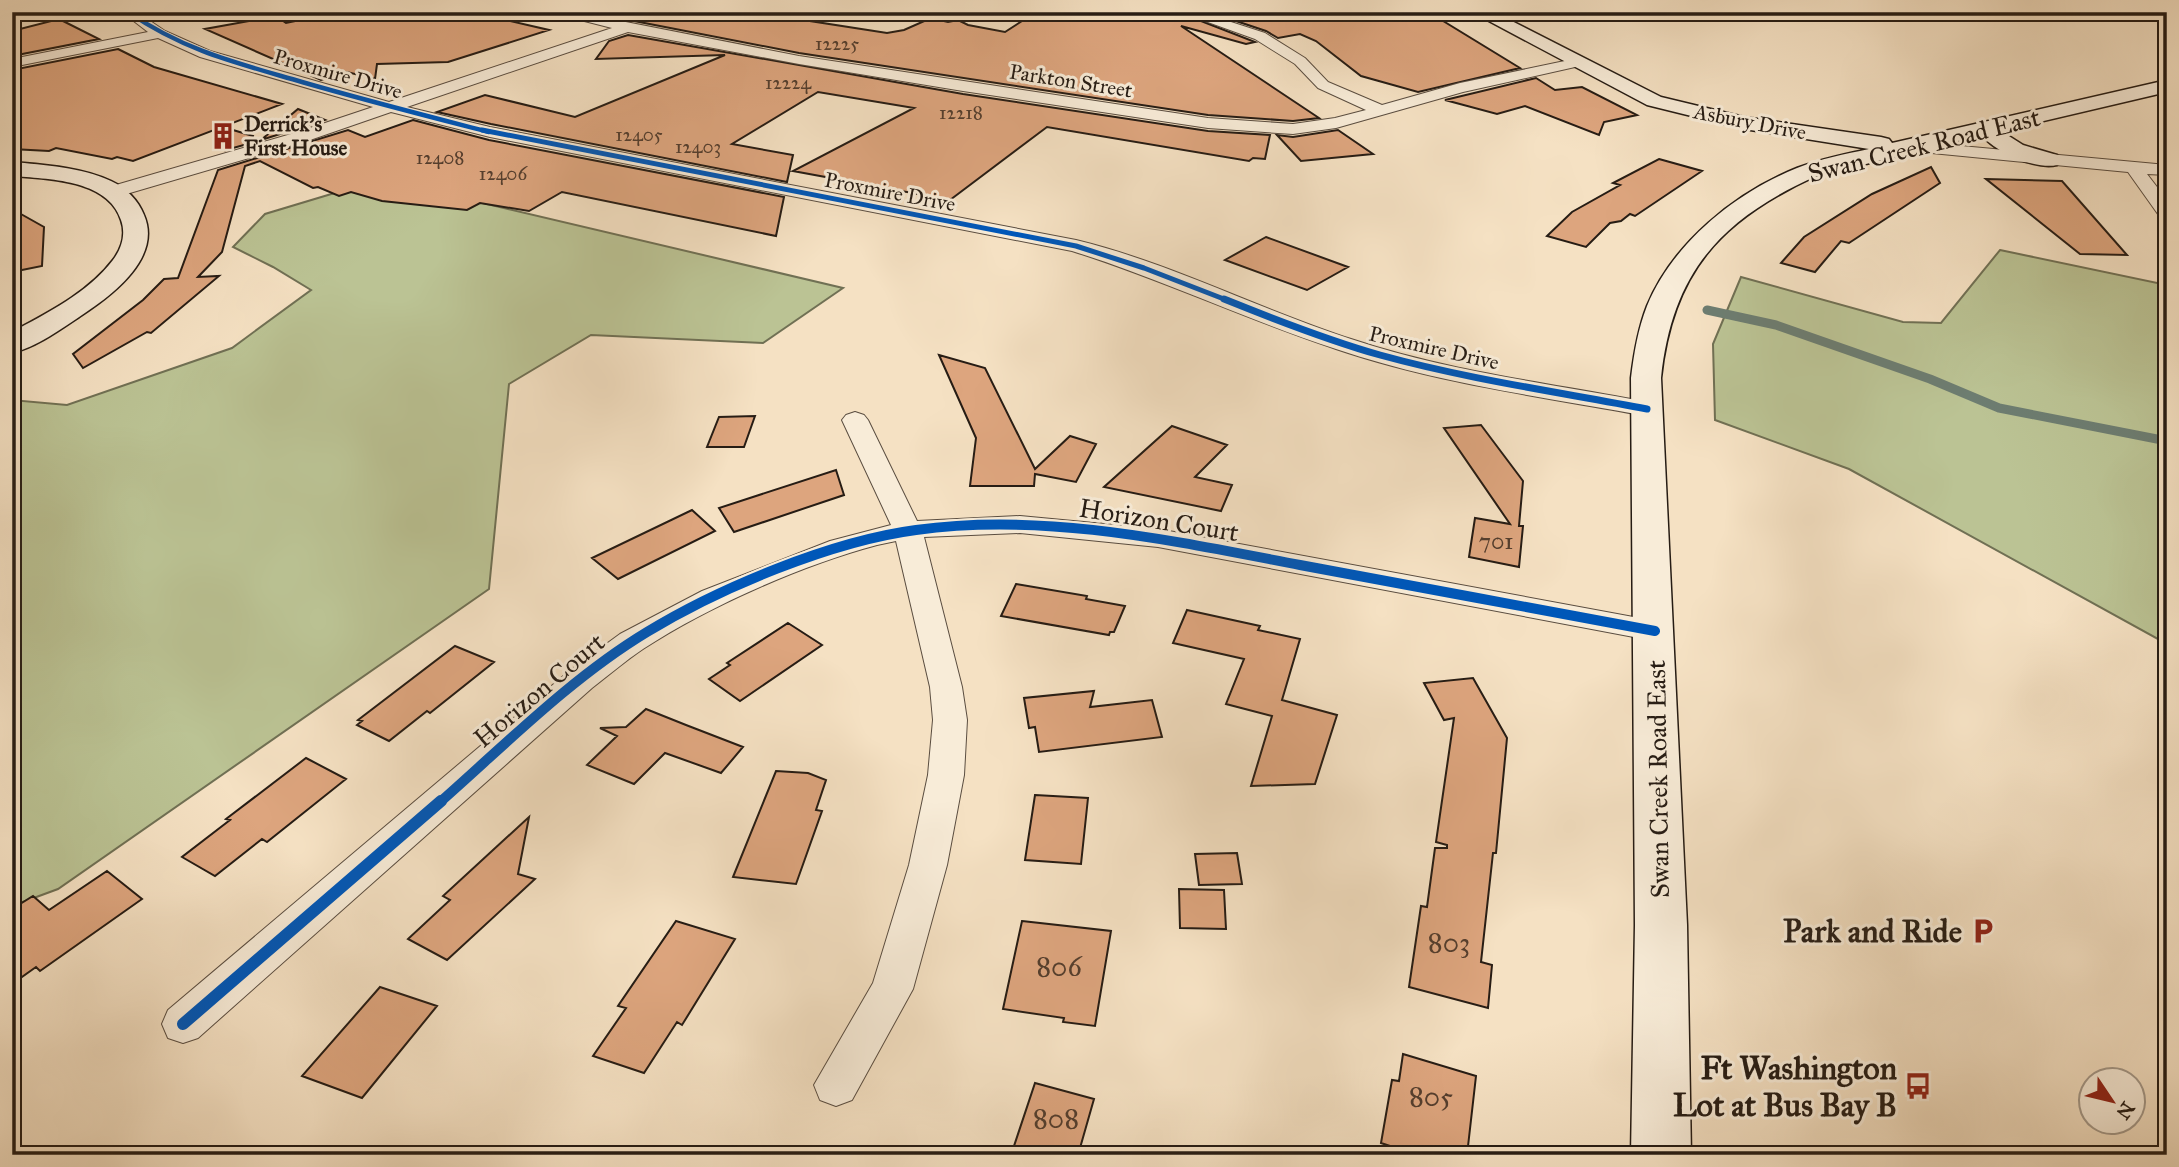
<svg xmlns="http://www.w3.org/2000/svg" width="2179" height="1167" viewBox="0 0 2179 1167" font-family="'IM FELL Great Primer',serif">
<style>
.green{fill:#bbc394;stroke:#707054;stroke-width:2}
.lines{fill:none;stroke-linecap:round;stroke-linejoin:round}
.stream{stroke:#6d7d71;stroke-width:9}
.building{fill:#dda57e;stroke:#261c14;stroke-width:2}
.street-casing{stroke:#5a4d40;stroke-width:2}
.secondary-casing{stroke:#261c14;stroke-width:3}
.street{fill:#f8ecd8;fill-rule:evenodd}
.secondary{fill:#f8ecd8;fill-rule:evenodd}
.cycleway-far4-casing{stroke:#f8ecd8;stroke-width:6}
.cycleway-far3-casing{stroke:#f8ecd8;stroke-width:8}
.cycleway-far2-casing{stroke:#f8ecd8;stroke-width:10}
.cycleway-far1-casing{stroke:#f8ecd8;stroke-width:14}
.cycleway-casing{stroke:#f8ecd8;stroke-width:17}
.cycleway-far4{stroke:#0057b8;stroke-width:4.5}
.cycleway-far3{stroke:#0057b8;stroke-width:5}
.cycleway-far2{stroke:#0057b8;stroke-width:7}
.cycleway-far1{stroke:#0057b8;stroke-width:10}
.cycleway{stroke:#0057b8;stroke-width:12}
.labels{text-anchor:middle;stroke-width:6;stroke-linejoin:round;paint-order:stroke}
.far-number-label{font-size:19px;fill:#543e2e}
.far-street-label{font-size:21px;fill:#261c14;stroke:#f8ecd8}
.far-poi-label{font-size:21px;font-weight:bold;fill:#261c14;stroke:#f8ecd8;text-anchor:start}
.number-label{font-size:23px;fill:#543e2e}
.street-label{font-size:26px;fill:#261c14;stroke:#f8ecd8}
.near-number-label{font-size:28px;fill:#543e2e}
.near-poi-label{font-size:32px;font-weight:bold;fill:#261c14;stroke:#f8ecd8;text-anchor:end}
</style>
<rect width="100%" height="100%" fill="#f5e1c3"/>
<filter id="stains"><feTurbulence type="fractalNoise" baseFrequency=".00286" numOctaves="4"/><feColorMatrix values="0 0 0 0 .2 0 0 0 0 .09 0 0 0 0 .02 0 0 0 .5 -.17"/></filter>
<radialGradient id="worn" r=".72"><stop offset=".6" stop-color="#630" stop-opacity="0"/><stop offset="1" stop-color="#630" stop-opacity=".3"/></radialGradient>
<path class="green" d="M381 179 843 288 763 343 591 335 509 384 489 589 58 889 12 906V400L67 405 232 348 311 290 273 267 233 247 265 214Z
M2000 250 2167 285V644L1849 469 1715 420 1713 344 1741 277 1903 322 1941 323Z"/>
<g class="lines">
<path class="stream" d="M1707 310 1776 325 1930 379 1999 408 2167 441"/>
</g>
<path class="building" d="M339 12H475L492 19 497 18 549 30 448 62 377 64 375 79 347 72 321 80 205 29 276 16 286 23Z
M629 12H777L778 16 887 33 904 30 931 18 948 22 958 20 968 25 1005 32 1036 12 1097 18 1105 14 1135 18 1136 12H1160L1164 15 1165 12H1178L1255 42 1246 44 1181 26 1319 118 1293 121 1208 115 799 53 624 19Z
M1209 12H1380L1381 18 1430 13 1520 68 1418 92 1361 76 1316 41 1300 34 1278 38 1266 31Z
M59 19 99 39 12 56V31Z
M628 35 963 94 1208 131 1270 135 1265 159 1253 158 1249 161 1047 127 950 200 793 171 914 108 818 92 732 144 793 155 787 182 491 124 437 112 485 95 575 117 725 55 596 59 609 41Z
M118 49 154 67 282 104 133 161 117 157 112 159 56 148 49 151 12 149V70Z
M1536 78 1555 90 1582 87 1637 115 1604 122 1599 135 1525 106 1497 114 1445 100Z
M298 109 325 120 261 140Z
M413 120 489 140 784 197 776 236 562 192 529 211 480 203 467 210 382 201 351 192 339 196 318 187 313 188 260 161 245 166 222 252 198 277 219 276 151 333 147 332 83 368 73 354 143 300 164 279 178 278 218 170 348 130 365 137Z
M233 130 253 136 251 143 226 150Z
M1338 130 1373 154 1301 161 1277 135 1293 137Z
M1659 159 1702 171 1635 216 1630 214 1621 221 1610 223 1586 247 1547 236 1572 212 1620 185 1613 183Z
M1931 167 1940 183 1849 243 1841 241 1815 272 1781 263 1804 237 1872 194Z
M1986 179 2062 181 2127 255 2080 254Z
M12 209 44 227 42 266 12 272Z
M1266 237 1348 267 1307 290 1225 260Z
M939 355 985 368 1035 469 1070 436 1096 444 1076 482 1035 474 1034 486H970L976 438Z
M755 416 744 447H707L719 417Z
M1481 425 1523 481 1519 526H1523L1519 567 1469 557 1475 518 1510 524 1444 428Z
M1172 426 1227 445 1195 477 1232 485 1221 511 1104 487Z
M836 470 844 495 734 532 719 508Z
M692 510 715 531 618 579 592 558Z
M1016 584 1087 596 1086 599 1125 606 1114 632H1110L1109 635 1001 616Z
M1187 610 1260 626 1258 630 1300 639 1282 700 1337 715 1315 784 1251 786 1272 716 1226 704 1244 659 1173 643Z
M788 623 822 645 740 701 709 679 730 665 727 663Z
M455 646 494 662 430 713 427 711 389 741 357 725 362 721 358 720Z
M1473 678 1507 738 1496 853H1493L1481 962 1492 965 1488 1008 1409 987 1421 906 1427 907 1435 848H1447V845L1436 842 1454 718 1444 720 1424 683Z
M1094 691 1090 707 1152 700 1162 737 1039 752 1035 727 1029 728 1024 698Z
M646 709 686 725 743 747 721 773 665 753 634 784 587 765 617 736 600 728 626 727Z
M306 758 346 779 267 842 262 839 215 876 182 857 230 820 226 819Z
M776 771 808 773 826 780 816 810 822 811 796 884 733 877Z
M1035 795 1088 798 1081 864 1025 860Z
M529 817 518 874 535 879 447 960 408 939 450 900 443 896Z
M1237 853 1242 884 1199 885 1195 854Z
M107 871 142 899 40 971 36 967 12 984V909L33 896 49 910Z
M1179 889 1224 890 1226 929 1180 928Z
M676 921 735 939 682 1025 677 1022 644 1073 593 1056 626 1008 618 1006Z
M1022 921 1111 931 1095 1026 1063 1022 1064 1018 1003 1009Z
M380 987 437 1006 362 1098 302 1076Z
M1403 1054 1476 1076 1467 1155H1392L1393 1147 1381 1143 1392 1080 1399 1081Z
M1035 1083 1094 1099 1078 1155H1011Z"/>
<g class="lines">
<defs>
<path id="street" d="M122 12H137L165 31 210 51 389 102 612 28 549 12H575L799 56 1208 118 1293 124 1335 118 1366 110 1318 88 1295 64 1255 39 1180 12H1200L1265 33 1305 58 1328 82 1382 105 1460 83 1579 58 1584 59 1586 62 1584 65 1463 92 1336 128 1293 134 1208 128 963 91 799 64 628 32 407 107 490 127 1076 240C1171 263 1258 309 1351 339 1446 371 1548 383 1647 402L1656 404 1659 409 1656 414 1647 416C1543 397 1436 383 1336 349 1247 320 1162 279 1072 251L490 137 391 112 310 140 123 195H109L107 191 109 187 298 132 373 107 200 57 158 38 12 67V59L148 32Z
M1907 141 2167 165V175L2147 174 2167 200V219L2160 217 2128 172 1901 150 1898 146Z
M855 412 864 415 868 420 917 521 1020 516 1158 529 1655 621 1666 624 1671 631 1666 638 1655 641 1158 547 1020 533 924 537 962 687 967 720 964 775 947 865 913 989 852 1100 836 1106 820 1100 814 1085 873 983 909 865 928 775 933 720 930 687 896 541 877 545C802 565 707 607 643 649 625 661 609 675 592 688L198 1038 183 1043 168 1038 162 1024 168 1010 568 672 620 634 702 591 830 541 891 525 842 420 846 415Z"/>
<path id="secondary" d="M1472 12H1494L1661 97 1744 117 1881 137 1889 139 1892 143 2167 80V92L2001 131 2023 145 2057 155 2060 160 2057 165C2037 170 1994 152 1982 135L1814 177C1720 220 1672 273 1661 378L1687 925 1691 1155H1631L1635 925 1631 378C1634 353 1638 329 1647 306 1673 243 1735 193 1797 168 1820 159 1845 154 1869 149L1744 129 1647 105Z
M12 162C45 165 81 167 111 181 126 188 138 200 144 215 162 257 114 294 82 315 61 329 37 347 12 353V332C47 313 88 293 113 260 122 248 126 234 121 220 108 179 47 179 12 176Z"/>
</defs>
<use href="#street" class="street-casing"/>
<use href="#secondary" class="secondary-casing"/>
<use href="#street" class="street"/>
<use href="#secondary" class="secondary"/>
<defs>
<path id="cycleway-far4" d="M128 12C185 51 237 63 302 82 364 100 427 116 489 132"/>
<path id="cycleway-far3" d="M482 130 1076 246 1144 268 1229 301"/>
<path id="cycleway-far2" d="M1224 299C1276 320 1327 340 1380 355 1467 379 1558 392 1647 409"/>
<path id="cycleway-far1" d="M439 803C506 744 571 678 647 632 719 588 832 541 916 530 1044 512 1174 541 1300 565 1418 587 1537 609 1655 631"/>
<path id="cycleway" d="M183 1024 441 801"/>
</defs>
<use href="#cycleway-far4" class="cycleway-far4-casing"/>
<use href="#cycleway-far3" class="cycleway-far3-casing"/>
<use href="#cycleway-far2" class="cycleway-far2-casing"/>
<use href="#cycleway-far1" class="cycleway-far1-casing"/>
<use href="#cycleway" class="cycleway-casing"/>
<use href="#cycleway-far4" class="cycleway-far4"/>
<use href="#cycleway-far3" class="cycleway-far3"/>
<use href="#cycleway-far2" class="cycleway-far2"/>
<use href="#cycleway-far1" class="cycleway-far1"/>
<use href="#cycleway" class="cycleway"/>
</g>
<defs>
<symbol id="building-bare" viewBox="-9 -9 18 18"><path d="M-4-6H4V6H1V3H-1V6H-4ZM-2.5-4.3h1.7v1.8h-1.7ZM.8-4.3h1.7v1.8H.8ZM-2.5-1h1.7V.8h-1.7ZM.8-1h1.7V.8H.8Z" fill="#8f2418" stroke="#f8ecd8" stroke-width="2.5" paint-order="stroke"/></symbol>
<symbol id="parking-bare" viewBox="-9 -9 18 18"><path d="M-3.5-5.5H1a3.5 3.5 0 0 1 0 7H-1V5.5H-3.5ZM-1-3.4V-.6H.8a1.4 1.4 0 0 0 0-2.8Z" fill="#8f2418" stroke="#f8ecd8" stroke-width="2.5" paint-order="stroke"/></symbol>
<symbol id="bus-bare" viewBox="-9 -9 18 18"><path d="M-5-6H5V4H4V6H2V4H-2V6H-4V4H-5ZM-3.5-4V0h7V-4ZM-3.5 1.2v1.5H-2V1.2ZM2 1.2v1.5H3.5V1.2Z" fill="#8f2418" stroke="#f8ecd8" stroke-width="2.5" paint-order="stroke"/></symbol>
</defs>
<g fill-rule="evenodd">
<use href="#building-bare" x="204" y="117" width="38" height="38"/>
<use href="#parking-bare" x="1964" y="912" width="38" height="38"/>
<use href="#bus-bare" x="1899" y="1067" width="38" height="38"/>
</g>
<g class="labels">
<g class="far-number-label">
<text x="837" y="50">12225</text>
<text x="788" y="89">12224</text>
<text x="961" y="119">12218</text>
<text x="639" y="141">12405</text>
<text x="698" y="153">12403</text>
<text x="440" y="164">12408</text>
<text x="503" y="180">12406</text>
</g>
<g class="far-street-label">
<text transform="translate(338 74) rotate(16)" y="7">Proxmire Drive</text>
<text transform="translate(1071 81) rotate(9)" y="7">Parkton Street</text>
<text transform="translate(1750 122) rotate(11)" y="7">Asbury Drive</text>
<text transform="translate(890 192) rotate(11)" y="7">Proxmire Drive</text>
<text transform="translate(1434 348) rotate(13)" y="7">Proxmire Drive</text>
</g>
<g class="far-poi-label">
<text x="244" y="131">Derrick's<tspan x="244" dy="24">First House</tspan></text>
</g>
<g class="number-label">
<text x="1496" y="549">701</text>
</g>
<g class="street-label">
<text transform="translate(1924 145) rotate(-14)" y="9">Swan Creek Road East</text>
<text transform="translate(1159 520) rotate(9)" y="9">Horizon Court</text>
<text transform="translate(539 690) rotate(-40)" y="9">Horizon Court</text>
<text transform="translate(1658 779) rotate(-91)" y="9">Swan Creek Road East</text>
</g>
<g class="near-number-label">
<text x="1449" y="952">803</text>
<text x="1059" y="976">806</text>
<text x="1431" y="1106">805</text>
<text x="1056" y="1128">808</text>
</g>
<g class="near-poi-label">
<text x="1962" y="942">Park and Ride</text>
<text x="1897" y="1079">Ft Washington<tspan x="1897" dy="37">Lot at Bus Bay B</tspan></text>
</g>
</g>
<rect width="2179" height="1167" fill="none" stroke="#f5e1c3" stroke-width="42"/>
<rect x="14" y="14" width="2151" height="1139" fill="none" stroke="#261c14" stroke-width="3.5"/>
<rect x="21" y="21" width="2137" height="1125" fill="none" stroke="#261c14" stroke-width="2"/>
<g transform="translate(2112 1101) rotate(125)"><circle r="33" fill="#f8ecd8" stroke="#a4998a" stroke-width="2"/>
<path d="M0-5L12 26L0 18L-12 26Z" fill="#8f2418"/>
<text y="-10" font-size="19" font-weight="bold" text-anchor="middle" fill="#261c14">N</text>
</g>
<rect width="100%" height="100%" filter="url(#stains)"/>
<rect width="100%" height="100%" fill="url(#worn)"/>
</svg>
